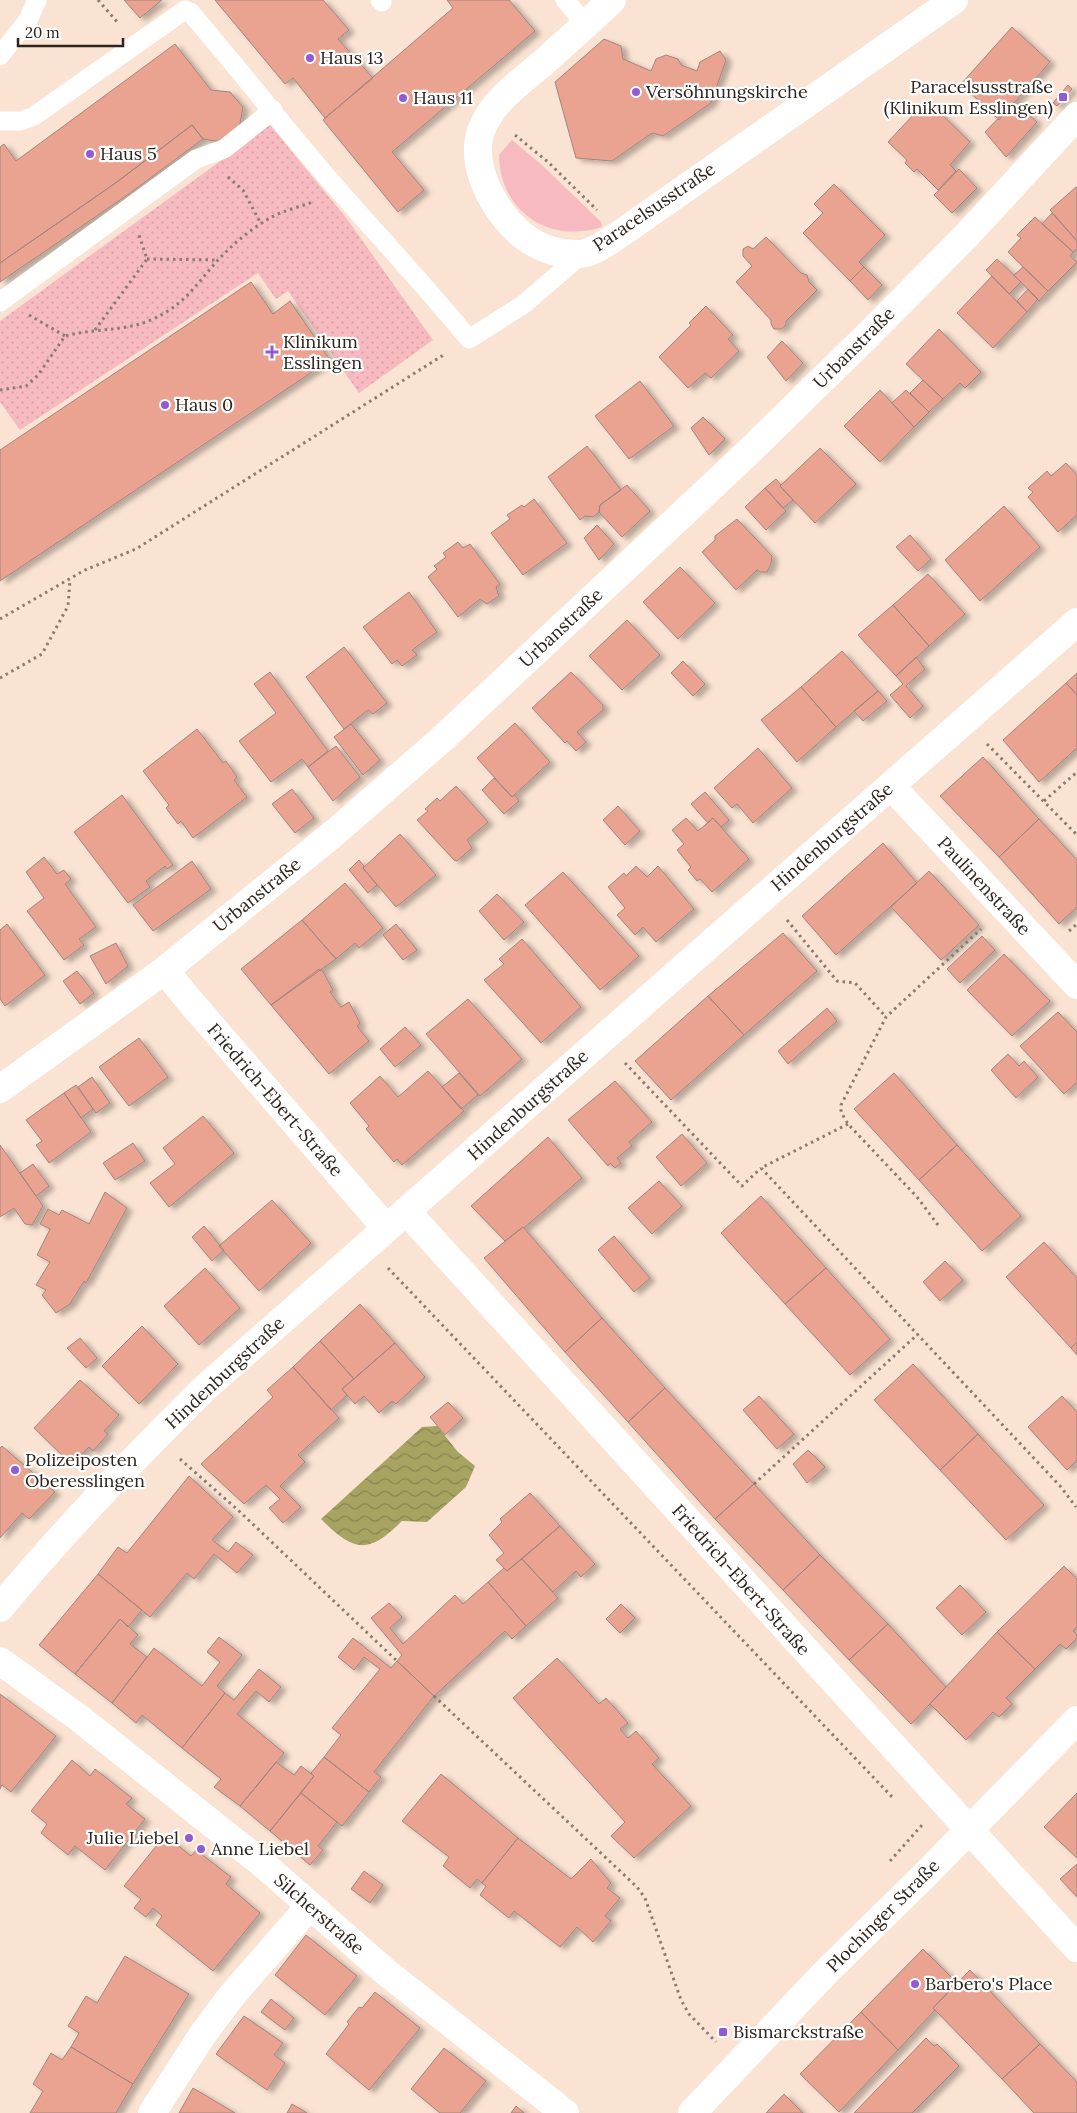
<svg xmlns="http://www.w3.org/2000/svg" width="1077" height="2113" viewBox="0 0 1077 2113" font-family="Lora,serif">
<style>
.green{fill:#f6bac0}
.park{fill:url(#park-dots)}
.water{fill:url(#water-waves)}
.building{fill:#e9a390;stroke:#a1867f;filter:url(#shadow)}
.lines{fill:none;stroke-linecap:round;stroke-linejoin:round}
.path{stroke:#8b7c70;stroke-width:3;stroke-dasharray:2.5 4;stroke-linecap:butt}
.service{stroke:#fff;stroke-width:19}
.minor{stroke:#fff;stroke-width:28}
.tertiary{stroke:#fff;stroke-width:28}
.poi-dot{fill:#905bd3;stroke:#fff;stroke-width:2}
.labels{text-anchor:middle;stroke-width:4.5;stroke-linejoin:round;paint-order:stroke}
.poi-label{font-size:18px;fill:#2c241d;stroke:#fff;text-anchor:start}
.street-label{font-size:18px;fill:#2c241d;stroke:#fff}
</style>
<defs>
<pattern id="park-dots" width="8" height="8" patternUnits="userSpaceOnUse" patternTransform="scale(1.25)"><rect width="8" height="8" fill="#f6bac0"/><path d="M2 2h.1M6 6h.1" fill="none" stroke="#d3a0a5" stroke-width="1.8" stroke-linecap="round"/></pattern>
<pattern id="water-waves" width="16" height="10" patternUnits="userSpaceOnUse" patternTransform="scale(1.25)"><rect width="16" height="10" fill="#a7a462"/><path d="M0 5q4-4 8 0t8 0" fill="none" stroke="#888550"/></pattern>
<filter id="shadow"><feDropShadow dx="5.5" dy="3" stdDeviation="2.5" flood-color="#0004"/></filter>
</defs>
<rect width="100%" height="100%" fill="#fae3d2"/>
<path class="green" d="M512 140 543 166 601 222 602 227C548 244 500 211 499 155Z"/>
<path class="park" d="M270 125 347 219 433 340 359 393 288 291 276 299 258 273 20 430 0 402V321Z"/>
<path class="water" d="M437 1426 458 1452 475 1466 466 1487 427 1522 402 1521C368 1555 354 1552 321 1519L422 1427Z"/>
<path class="building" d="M124 0H162L140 18Z
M215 0H323L349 30 338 39 373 78 325 118 293 78 285 84Z
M447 0H509L535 31 392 152 424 190 398 212 323 120 453 8Z
M1012 27 1050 62 999 120 961 84Z
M604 39 621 46 623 59 651 71 656 59 666 55 678 59 681 65 697 71 700 62 720 51 726 60 711 103 663 136 652 133 612 161 576 158 555 82Z
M175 44 211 90 230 92 243 107 239 129 223 142 203 139 192 125 117 182 0 263V147L4 144 16 161Z
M1068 85 1072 89 1057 106 1053 103Z
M927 100 970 142 950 165 956 171 938 190 917 169 914 172 905 163 907 160 888 142Z
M1014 102 1037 122 1006 157 985 132Z
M192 125 203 139 126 196 0 282V263L117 182Z
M959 169 977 188 952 213 934 195Z
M834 184 885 235 859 262 864 267 850 281 803 233 823 213 814 204Z
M1076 187 1077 188V241L1050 210Z
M1052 213 1077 241V249L1073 252 1042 224Z
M1035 217 1073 252 1070 256 1077 262 1048 291 1008 252 1021 238 1017 235Z
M766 237 801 273 807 275 809 282 817 290 786 321V325L781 329H774L771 324V320L736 282 752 266 743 256V249L748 246 753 249Z
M997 259 1021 282 1009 294 986 270Z
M864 267 882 285 868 300 850 281Z
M1023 267 1048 291 1039 301 1014 275Z
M992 276 1027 312 993 348 957 313Z
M251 282 273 314 290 301 330 360 0 581V450Z
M1028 289 1038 299 1027 312 1017 301Z
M706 306 733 335 728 339 739 351 711 378 705 373 688 388 659 357 691 325 689 323Z
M939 329 981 372 965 388 960 383 943 399 906 364Z
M782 341 803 363 786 381 767 357Z
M923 380 943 399 929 412 910 393Z
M640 381 674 426 629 459 595 416Z
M880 390 914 427 880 462 844 426Z
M906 390 929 412 914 427 892 403Z
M703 417 725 439 709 455 691 428Z
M587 446 621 490 600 505 599 512 593 517 585 516 580 520 548 477Z
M820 448 856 484 815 523 780 486Z
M1066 463 1077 475V515L1058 532 1028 497 1033 492 1028 488 1047 471 1051 476Z
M776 479 781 485 780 486 793 500 783 508 765 488Z
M627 485 650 511 622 537 599 512 600 505Z
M765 488 786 511 766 530 745 507Z
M534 499 567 543 523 575 491 533 510 519 507 515 522 505 524 507Z
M1004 506 1040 547 980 601 945 560Z
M737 519 772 556 771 564 767 572H760L757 570 736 590 702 552 715 540V536Z
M597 525 614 544 599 560 584 538Z
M910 535 931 559 918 571 896 547Z
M458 542 463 548 470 544 500 584 496 587 499 596 487 604 480 599 458 617 428 577 437 569 434 566 446 557 443 553Z
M680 567 715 603 678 639 643 602Z
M928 574 965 614 929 646 893 605Z
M409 592 437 632 412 650 417 655 402 666 397 660 392 664 363 627Z
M893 605 929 646 896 676 858 635Z
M627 620 660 655 622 690 589 656Z
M344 647 387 703 373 714 368 710 344 729 306 677Z
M842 651 878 691 836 727 801 687Z
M916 657 925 669 906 686 923 706 910 718 890 695 903 684 896 676Z
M683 661 705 684 693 696 671 673Z
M270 672 328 751 308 767 302 759 271 782 239 741 276 713 254 684Z
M571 672 603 705V710L577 732 586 742 576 751 567 741 565 743 532 708Z
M1077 673V695L1066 683Z
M1066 683 1077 695V748L1039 782 1003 740Z
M801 687 836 727 797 762 761 720Z
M878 691 887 701 863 721 854 711Z
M515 723 550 762 512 797 477 758Z
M351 724 380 760 363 775 334 737Z
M197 729 223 763 226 761 237 777 234 780 247 797 193 838 181 821 178 824 166 808 169 805 143 771Z
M336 746 360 777 333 801 308 767Z
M758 748 792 788 753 823 737 804 732 808 714 788Z
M983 757 1039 819 999 857 940 796Z
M494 778 512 797 515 795 519 801 504 814 482 790Z
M456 786 488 822 467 840 472 848 457 861 454 860 417 820 428 811 425 809 437 798 440 801Z
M292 789 314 818 295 833 272 804Z
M705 792 729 820 721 827 713 818 708 823 691 804Z
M122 795 173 865 167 869 165 866 146 881 150 887 128 903 74 832Z
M618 806 640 831 625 845 603 820Z
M686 818 698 831 713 818 749 859 712 892 700 879 697 881 688 870 691 867 677 850 684 844 672 830Z
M1039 819 1077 860V907L1059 924 999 857Z
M400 834 436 875 396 907 363 868Z
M883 843 917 883 836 955 802 916Z
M44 857 57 874 64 870 71 879 65 884 96 927 79 939 84 945 64 960 27 911 44 898 26 872Z
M359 860 364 866 363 868 377 885 368 893 349 870Z
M192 861 211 889 153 931 133 905Z
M636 866 647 877 658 866 694 909 656 942 643 927 635 935 617 915 625 908 608 887 624 873 626 876Z
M929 871 979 925 941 960 891 907Z
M563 872 639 956 600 990 525 905Z
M345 883 383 928 359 948 355 943 336 959 302 920Z
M497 894 524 922 504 940 479 911Z
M302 920 336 959 271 1005 241 969Z
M7 924 45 975 5 1006 0 999V930Z
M396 924 417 950 403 960 383 935Z
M783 933 817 971 744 1035 708 996Z
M982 936 995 950 960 983 947 969Z
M522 939 581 1007 541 1043 484 980 504 964 499 959Z
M116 943 128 966 106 984 90 956Z
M1004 954 1050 1001 1012 1036 967 990Z
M319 969 320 971 322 970 333 990 330 992 341 1007 349 1002 360 1023 357 1026 369 1041 329 1074 271 1005Z
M77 971 94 993 80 1004 63 981Z
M708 996 744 1035 671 1100 635 1061Z
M468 999 522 1059 480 1096 426 1034Z
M827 1008 837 1021 788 1064 778 1051Z
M1058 1012 1077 1032V1082L1064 1094 1020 1046Z
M405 1027 421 1045 395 1067 380 1049Z
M139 1038 168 1077 129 1106 99 1067Z
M1008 1054 1019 1066 1024 1061 1038 1077 1016 1098 991 1070Z
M428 1071 464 1111 402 1165 397 1159 394 1162 366 1129 369 1126 350 1103 380 1076 398 1097Z
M459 1073 478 1095 461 1109 442 1087Z
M894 1073 957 1145 919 1180 854 1109Z
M92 1077 110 1103 96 1113 78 1087Z
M615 1081 652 1122 629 1142 632 1146 617 1158 621 1163 615 1168 610 1163 608 1166 568 1120Z
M76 1085 93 1109 81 1118 64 1093Z
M64 1093 91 1132 49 1163 36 1145 42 1141 26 1120Z
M203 1116 234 1153 169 1207 150 1183 175 1164 163 1148Z
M682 1134 707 1163 681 1186 656 1157Z
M548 1137 582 1178 524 1228 523 1227 505 1241 471 1206Z
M133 1143 145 1161 115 1180 103 1163Z
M0 1145 43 1206 32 1225 25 1224 14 1208 0 1217Z
M957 1145 1021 1216 982 1251 919 1180Z
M33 1164 49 1186 36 1196 20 1173Z
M659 1181 682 1206 652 1234 628 1208Z
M105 1192 127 1208 86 1283 84 1281 70 1304 56 1313 42 1295 46 1290 36 1285 50 1262 37 1255 50 1229 40 1224 48 1209 59 1215 62 1210 89 1224Z
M761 1196 826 1268 785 1304 721 1233Z
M272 1200 311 1243 259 1291 219 1246Z
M204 1226 224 1250 212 1261 192 1237Z
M523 1227 602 1318 565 1352 484 1258Z
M614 1236 650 1278 634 1292 598 1250Z
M1044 1242 1077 1278V1342L1071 1348 1006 1277Z
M945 1261 963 1280 940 1301 923 1282Z
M205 1268 240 1308 199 1345 164 1306Z
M826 1268 890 1339 850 1375 785 1304Z
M360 1304 395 1343 354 1379 320 1341Z
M602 1318 665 1388 628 1422 565 1352Z
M142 1326 178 1364 139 1404 102 1366Z
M80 1338 97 1358 86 1368 67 1348Z
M320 1341 354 1379 342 1389 347 1395 331 1410 293 1367Z
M1077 1342V1355L1071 1348Z
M395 1343 425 1377 396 1404 392 1401 379 1413 364 1396 355 1404 342 1389Z
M913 1364 978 1434 940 1470 874 1400Z
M293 1367 339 1418 298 1455 305 1462 280 1486 301 1507 283 1523 269 1508 280 1499 266 1485 244 1504 201 1464 273 1397 267 1390Z
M80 1380 119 1415 104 1431 108 1434 93 1451 89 1447 71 1464 34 1428Z
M665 1388 754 1484 715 1519 628 1422Z
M759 1396 794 1434 777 1449 743 1410Z
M1062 1396 1077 1412V1460L1067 1470 1028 1427Z
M448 1402 463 1418 445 1435 430 1417Z
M978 1434 1044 1505 1006 1540 940 1470Z
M2 1446 55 1492 29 1519 22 1513 0 1538V1448Z
M808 1450 825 1467 807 1483 793 1464Z
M189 1476 233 1517 212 1540 228 1552 236 1542 253 1555 237 1573 214 1554 194 1579 187 1573 150 1617 98 1574 118 1547 127 1553Z
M754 1484 820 1555 783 1590 715 1519Z
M530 1493 560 1526 507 1571 496 1560 504 1553 489 1535 502 1522 500 1519Z
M560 1526 595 1564 581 1577 576 1571 553 1592 522 1559Z
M820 1555 888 1624 849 1660 783 1590Z
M522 1559 558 1598 526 1626 488 1582 504 1568 507 1571Z
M1064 1566 1077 1579V1627L1073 1631 1077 1635V1638L1066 1649 1060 1644 1035 1669 997 1632Z
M98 1574 142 1610 128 1627 120 1619 75 1674 39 1645Z
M488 1582 526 1626 512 1639 505 1631 434 1696 397 1661 402 1655 371 1618 389 1603 402 1617 390 1628 403 1644 455 1595 463 1604Z
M960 1585 986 1612 962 1635 936 1608Z
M621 1604 635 1618 620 1633 606 1619Z
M120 1619 138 1635 130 1644 147 1657 112 1703 75 1674Z
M888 1624 946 1687 911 1724 849 1660Z
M997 1632 1035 1669 1006 1698 1012 1704 999 1717 993 1712 966 1740 930 1704Z
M219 1637 242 1655 217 1686 225 1693 182 1748 142 1715 136 1723 112 1703 154 1648 202 1686 220 1662 207 1652Z
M353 1638 391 1668 397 1661 434 1696 374 1772 381 1777 369 1792 324 1757 341 1735 332 1728 380 1669 364 1657 354 1670 338 1657Z
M557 1658 599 1704 606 1698 628 1723 620 1729 628 1738 636 1731 659 1758 652 1764 691 1806 634 1858 611 1836 625 1822 513 1698Z
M259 1669 281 1687 269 1702 256 1691 237 1714 284 1753 240 1806 214 1787 221 1779 182 1748 225 1693 234 1700Z
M0 1694 56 1736 11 1792 2 1785 0 1789Z
M324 1757 369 1792 342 1826 301 1793 314 1776 311 1773Z
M72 1760 90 1776 95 1769 132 1798 126 1804 145 1819 105 1870 75 1846 68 1855 41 1833 47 1824 31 1811Z
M276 1762 294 1775 301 1766 314 1776 270 1831 240 1806Z
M441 1774 518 1838 482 1883 477 1879 470 1888 443 1866 449 1857 402 1821Z
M301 1793 337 1822 318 1846 323 1850 310 1865 270 1831Z
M1077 1793V1858L1044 1827Z
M165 1835 191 1856 196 1850 231 1877 226 1884 260 1913 213 1971 156 1925 162 1916 153 1908 146 1917 134 1908 141 1899 124 1886Z
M518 1838 571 1879 591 1859 611 1883 607 1888 620 1898 605 1916 611 1921 593 1942 577 1927 560 1947 514 1911 509 1918 480 1895 486 1886 482 1883Z
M1077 1864V1897L1060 1879Z
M364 1871 383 1885 370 1903 351 1889Z
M306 1935 357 1976 325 2015 275 1975Z
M923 1949 957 1983 933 2008 935 2010 898 2050 861 2012Z
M125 1956 189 1994 133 2084 71 2047 79 2033 68 2026 86 1996 97 2003Z
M970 1970 1040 2044 1002 2079 933 2008Z
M375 1992 420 2028 369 2090 326 2054 349 2024 347 2022 359 2007 362 2008Z
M271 1999 294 2018 285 2030 261 2012Z
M861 2012 898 2050 839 2112 800 2074Z
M244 2016 283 2043 274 2055 285 2063 267 2090 216 2054Z
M926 2038 934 2046 937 2044 959 2066 912 2113H854Z
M1040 2044 1077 2082V2113H1034L1002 2079Z
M71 2047 133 2084 116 2113H30L43 2091 33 2084 51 2053 62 2060Z
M444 2048 486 2081 460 2113H440L411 2089Z
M193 2088 235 2113H179Z
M784 2094 803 2113H766Z
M292 2104 307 2113H287Z
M516 2106 524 2113H511Z"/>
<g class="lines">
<path class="path" d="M98 0 119 24
M515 135 548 162 597 210
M228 177 243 190 261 224
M147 259 218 260
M29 315 65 336
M95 330 147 259 139 235
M0 390 26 386 38 375 65 336C104 326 132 334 168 311 189 298 203 276 219 259 234 243 251 229 270 218 282 211 299 207 313 202
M0 619 85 570 136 549 445 354
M0 678 42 654 68 606 70 580
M987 744 1077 835
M1044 801 1077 772
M787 920 837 981 855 983 886 1017
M1069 931 1077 924
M625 1063 742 1186 761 1168
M848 1124 761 1168 1061 1487 1076 1507
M938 1225 917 1197 848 1124 841 1112V1105L886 1017 981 929
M388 1268 894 1799
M180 1459 239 1511 397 1661
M754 1484 918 1334
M434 1696 637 1887 645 1898 681 2000 689 2014 716 2042
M890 1861 922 1825"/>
<path class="service" d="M380 0 382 2
M565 0 586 25
M0 56 28 20 37 0
M0 121H21L34 116 185 10 190 12C241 71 289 134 341 193 384 242 428 289 469 339L524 304 582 254
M0 302 196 159 224 149 273 110"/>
<path class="minor" d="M612 0C590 21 567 41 544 62 523 80 496 98 484 124 465 162 495 215 526 238 541 249 561 255 580 254 594 253 608 241 620 234L954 0
M891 786 1077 985
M165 970 188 999 386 1228
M0 1089 165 970 333 834 442 739 738 462 866 337 966 236 1077 116
M406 1211 1077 1948
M0 1608C64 1530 134 1458 206 1387L1077 622
M0 1661 79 1718 264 1865 387 1973 565 2113
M152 2113 203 2034 233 1994 309 1907"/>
<path class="tertiary" d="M692 2113 827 1971 924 1876 1077 1720"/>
</g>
<g class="poi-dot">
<circle cx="310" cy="58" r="5"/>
<circle cx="636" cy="92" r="5"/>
<rect x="1058" y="92" width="10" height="10" rx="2.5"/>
<circle cx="403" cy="98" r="5"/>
<circle cx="90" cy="154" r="5"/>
<path d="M269.5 344.5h5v5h5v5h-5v5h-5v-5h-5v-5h5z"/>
<circle cx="165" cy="405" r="5"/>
<circle cx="15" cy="1470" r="5"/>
<circle cx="189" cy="1838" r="5"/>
<circle cx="201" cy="1849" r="5"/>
<circle cx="915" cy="1984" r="5"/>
<rect x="718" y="2027" width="10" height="10" rx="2.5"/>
</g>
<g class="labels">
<g class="poi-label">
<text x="320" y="64">Haus 13</text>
<text x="1053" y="93" text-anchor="end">Paracelsusstraße<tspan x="1053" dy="21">(Klinikum Esslingen)</tspan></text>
<text x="646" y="98">Versöhnungskirche</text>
<text x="413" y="104">Haus 11</text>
<text x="100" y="160">Haus 5</text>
<text x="283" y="348">Klinikum<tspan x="283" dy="21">Esslingen</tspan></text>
<text x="175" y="411">Haus 0</text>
<text x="25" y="1466">Polizeiposten<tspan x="25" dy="21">Oberesslingen</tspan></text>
<text x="179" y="1844" text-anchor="end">Julie Liebel</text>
<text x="211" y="1855">Anne Liebel</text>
<text x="925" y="1990">Barbero's Place</text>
<text x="733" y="2038">Bismarckstraße</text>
</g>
<g class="street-label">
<text transform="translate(654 207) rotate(-34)" y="6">Paracelsusstraße</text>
<text transform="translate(854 348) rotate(-45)" y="6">Urbanstraße</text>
<text transform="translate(561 628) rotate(-43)" y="6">Urbanstraße</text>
<text transform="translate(832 837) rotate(-41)" y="6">Hindenburgstraße</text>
<text transform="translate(984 886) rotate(47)" y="6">Paulinenstraße</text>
<text transform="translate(257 895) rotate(-39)" y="6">Urbanstraße</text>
<text transform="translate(275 1100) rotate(49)" y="6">Friedrich-Ebert-Straße</text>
<text transform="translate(528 1105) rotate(-42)" y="6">Hindenburgstraße</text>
<text transform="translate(225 1373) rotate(-43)" y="6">Hindenburgstraße</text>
<text transform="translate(741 1580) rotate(48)" y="6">Friedrich-Ebert-Straße</text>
<text transform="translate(319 1914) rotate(41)" y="6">Silcherstraße</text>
<text transform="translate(883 1916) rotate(-45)" y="6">Plochinger Straße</text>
</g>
</g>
<path d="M18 38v8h105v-8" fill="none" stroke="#2c241d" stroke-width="2.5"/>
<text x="25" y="38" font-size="15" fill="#2c241d" stroke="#ffffff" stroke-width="4" paint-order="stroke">20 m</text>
</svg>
